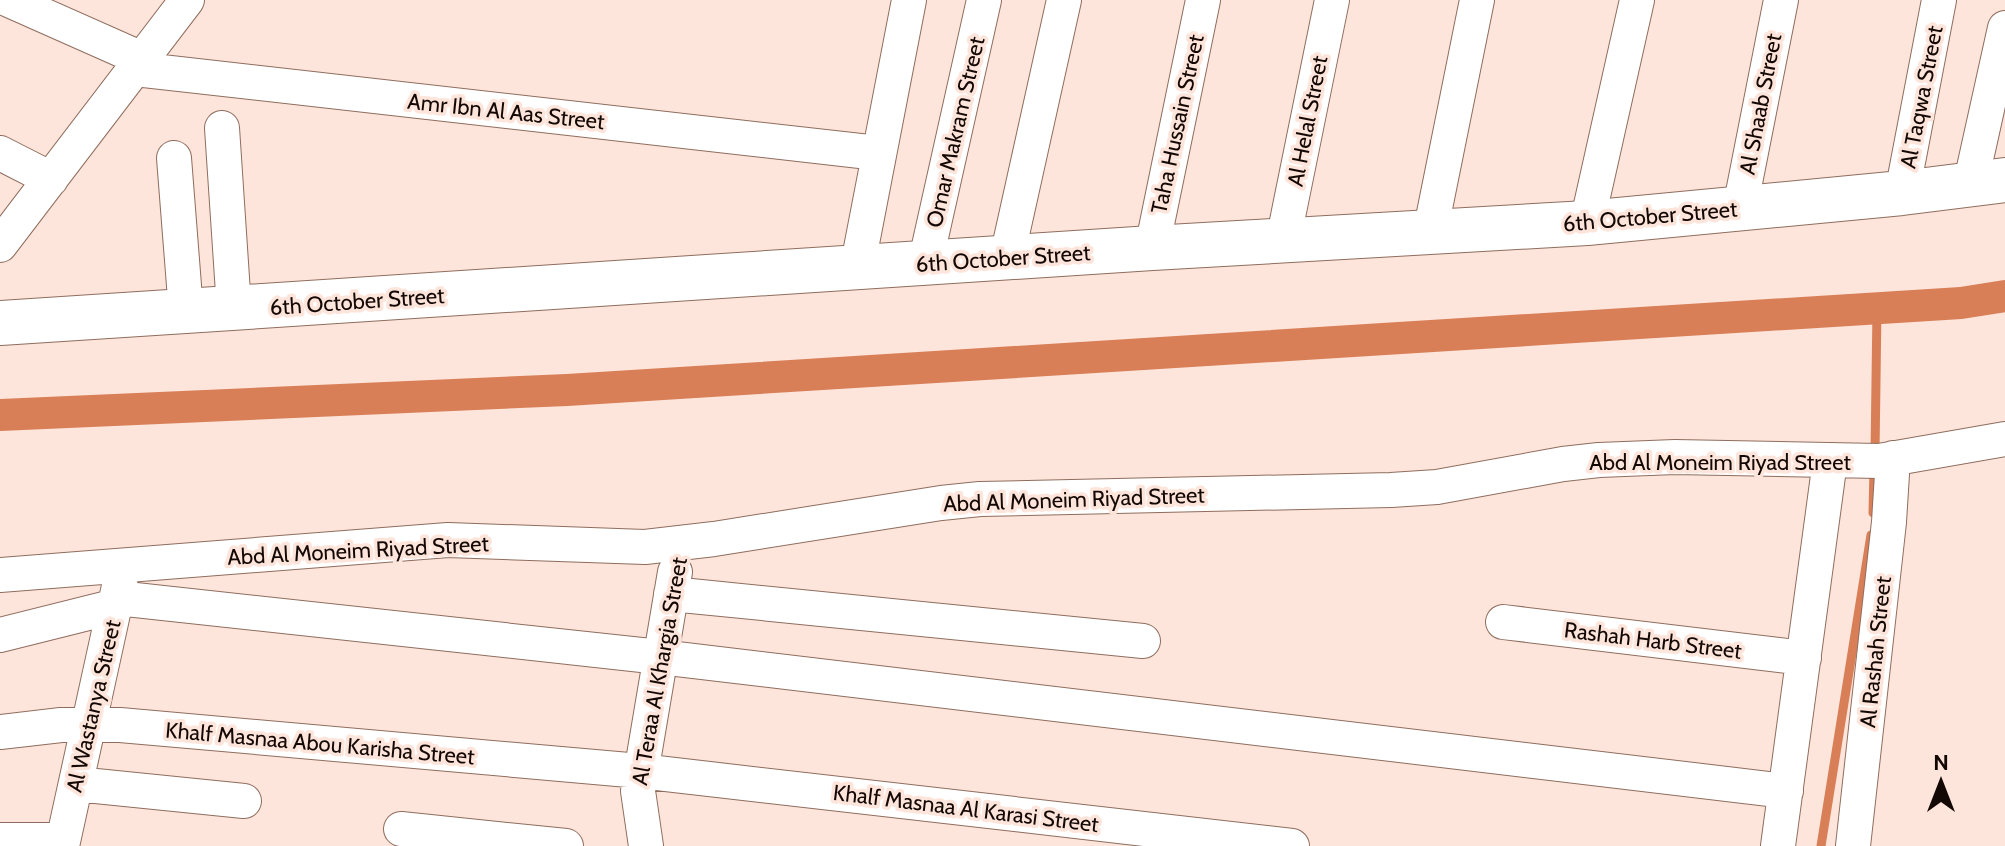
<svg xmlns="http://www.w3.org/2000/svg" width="2005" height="846" viewBox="0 0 2005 846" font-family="Cabin,sans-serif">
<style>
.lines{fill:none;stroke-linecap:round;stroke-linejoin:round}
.stream{stroke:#d87f58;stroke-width:9}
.canal{stroke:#d87f58;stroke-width:32}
.street-casing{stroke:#8f6d5e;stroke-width:36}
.secondary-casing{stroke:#8f6d5e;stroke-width:46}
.street{stroke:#fff;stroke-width:34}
.secondary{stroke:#fff;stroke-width:44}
.labels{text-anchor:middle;stroke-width:7;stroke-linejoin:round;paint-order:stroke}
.street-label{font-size:22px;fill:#140804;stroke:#fde5db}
</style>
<rect width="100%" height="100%" fill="#fde5db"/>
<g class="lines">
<path class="stream" d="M1875 453 1877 308
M1873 513 1874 467
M1821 846 1871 535"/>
<path class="canal" d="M0 415 567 390 1961 303 2005 296"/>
<defs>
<path id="street" d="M9 0 142 59
M135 69 878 153
M222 128 234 308
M0 153 51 179
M174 158 186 311
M1970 186 2005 28
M1902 193 1939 0
M1740 208 1781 0
M1587 223 1637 0
M1430 233 1477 0
M1283 241 1332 0
M0 245 187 0
M1152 248 1203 0
M1007 257 1064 0
M925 264 984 0
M857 269 909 0
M0 575 448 540 645 547 714 539 941 503 980 499 1391 490 1437 487 1563 464 1599 460 1675 457 1879 461 2005 439
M671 594 1143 641
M117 598 660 657 1786 791
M1503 622 1804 658
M0 635 116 606
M0 732 61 725H120L640 771 1292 846
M76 784 244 801
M401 829 566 846
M0 840H63
M62 846 121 577
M646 846 638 791 675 572
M1778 846 1830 461
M1853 846 1889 522 1893 458"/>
<path id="secondary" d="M0 323 1152 248 1587 223 1902 193 2005 180"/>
</defs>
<use href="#street" class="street-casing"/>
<use href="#secondary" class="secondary-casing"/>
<use href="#street" class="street"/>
<use href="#secondary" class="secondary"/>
</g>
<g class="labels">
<g class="street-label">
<text transform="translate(1921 97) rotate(-79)" y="8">Al Taqwa Street</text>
<text transform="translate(1760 104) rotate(-79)" y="8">Al Shaab Street</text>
<text transform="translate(506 111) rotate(6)" y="8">Amr Ibn Al Aas Street</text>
<text transform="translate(1307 121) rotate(-79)" y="8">Al Helal Street</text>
<text transform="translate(1177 124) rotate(-78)" y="8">Taha Hussain Street</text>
<text transform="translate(955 132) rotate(-77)" y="8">Omar Makram Street</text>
<text transform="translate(1650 216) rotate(-5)" y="8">6th October Street</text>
<text transform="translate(1003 258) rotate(-4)" y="8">6th October Street</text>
<text transform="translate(357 301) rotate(-4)" y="8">6th October Street</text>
<text x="1720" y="470">Abd Al Moneim Riyad Street</text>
<text transform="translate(1074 499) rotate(-2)" y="8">Abd Al Moneim Riyad Street</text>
<text transform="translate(358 550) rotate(-3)" y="8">Abd Al Moneim Riyad Street</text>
<text transform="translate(1653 640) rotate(7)" y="8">Rashah Harb Street</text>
<text transform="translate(1875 652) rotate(-84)" y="8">Al Rashah Street</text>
<text transform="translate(659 671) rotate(-80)" y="8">Al Teraa Al Khargia Street</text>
<text transform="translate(93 706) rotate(-77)" y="8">Al Wastanya Street</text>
<text transform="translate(320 743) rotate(5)" y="8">Khalf Masnaa Abou Karisha Street</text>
<text transform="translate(966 808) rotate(7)" y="8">Khalf Masnaa Al Karasi Street</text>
</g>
</g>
<g transform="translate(1941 782)" stroke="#fde5db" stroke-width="6" paint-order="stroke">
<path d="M0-6L14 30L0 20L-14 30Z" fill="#140804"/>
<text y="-12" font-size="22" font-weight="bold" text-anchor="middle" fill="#140804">N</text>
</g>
</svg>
